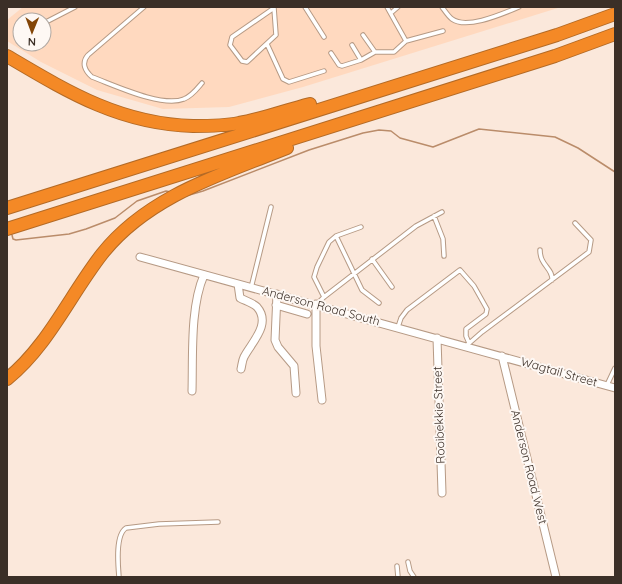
<svg xmlns="http://www.w3.org/2000/svg" width="622" height="584" viewBox="0 0 622 584" font-family="Quicksand,sans-serif">
<style>
.built{fill:#ffd9bf;fill-rule:evenodd}
.lines{fill:none;stroke-linecap:round;stroke-linejoin:round}
.stream{stroke:#ba8c6a;stroke-width:1.5}
.lane-casing{stroke:#b69a85;stroke-width:5.5}
.street-casing{stroke:#b69a85;stroke-width:9}
.highway-casing{stroke:#b36a26;stroke-width:14}
.lane{stroke:#fff;stroke-width:3.5}
.street{stroke:#fff;stroke-width:7}
.highway{stroke:#f48926;stroke-width:12}
.labels{text-anchor:middle;stroke-width:4;stroke-linejoin:round;paint-order:stroke}
.street-label{font-size:12px;fill:#3b2f27;stroke:#fef8f4}
</style>
<rect width="100%" height="100%" fill="#fbe8db"/>
<path class="built" d="M23 7H561L303 87 229 107 163 109 97 90 41 62 7 41V20ZM20 20H44V44H20Z"/>
<g class="lines">
<path class="stream" d="M186 196 203 191 309 150 363 133 379 130 391 131 400 138 433 147 479 129 555 137 578 148 615 172
M12 235 13 239 16 240 69 234 86 229 115 218 137 201 166 191 171 192"/>
<defs>
<path id="lane" d="M144 7 88 55C81 63 85 71 92 77 114 85 162 108 184 99 192 96 197 89 202 83
M274 7V8L276 35 247 62 242 61 230 45 232 37 274 8
M305 7 324 37
M387 7 406 41
M442 7C445 11 448 16 452 19 467 30 504 13 519 7
M391 13 398 7
M44 23 75 7
M363 35 375 52
M267 44 283 79 289 82 324 71
M352 45 361 60
M331 53 339 65 342 66 361 60 375 52H394L406 41 443 31
M434 216 443 239 444 256
M336 236 362 290 379 303
M540 250C540 266 553 268 552 280
M372 259 392 287
M251 288 271 207
M324 297 314 277 317 267 329 242 336 236 361 227
M317 304 324 297 416 226 442 212
M398 327 401 318 407 310 460 270 474 286 487 309 486 314 466 329V336L469 343
M466 346 482 332 589 252 591 240 575 223
M607 385 615 368
M408 562 410 571 414 577
M397 566 398 577
M119 577C118 565 115 535 126 528L159 524 218 522"/>
<path id="street" d="M140 257 615 388
M238 284 240 298C246 301 253 303 257 307 272 324 251 343 244 357 242 361 242 365 241 369
M277 294 275 340 278 347 294 366 296 393
M316 304V346L322 400
M276 305 307 314
M437 338 442 493
M502 356 556 577
M192 391C193 356 190 307 204 275"/>
<path id="highway" d="M7 56C68 92 120 124 193 126 208 126 224 126 239 123 263 119 286 110 310 104
M7 208 557 35 615 14
M7 229 555 56 615 34
M7 379C48 346 70 295 102 254 148 196 222 174 287 148"/>
</defs>
<use href="#lane" class="lane-casing"/>
<use href="#street" class="street-casing"/>
<use href="#highway" class="highway-casing"/>
<use href="#lane" class="lane"/>
<use href="#street" class="street"/>
<use href="#highway" class="highway"/>
</g>
<g class="labels">
<g class="street-label">
<text transform="translate(321 306) rotate(15)" y="4">Anderson Road South</text>
<text transform="translate(559 372) rotate(16)" y="4">Wagtail Street</text>
<text transform="translate(439 415) rotate(-92)" y="4">Rooibekkie Street</text>
<text transform="translate(529 467) rotate(76)" y="4">Anderson Road West</text>
</g>
</g>
<rect width="622" height="584" fill="none" stroke="#3b2f27" stroke-width="16"/>
<g transform="translate(32 32) rotate(181)"><circle r="19" fill="#fef8f4" stroke="#b0a8a2"/>
<path d="M0-3L7 15L0 10L-7 15Z" fill="#834506"/>
<text y="-6" font-size="11" font-weight="bold" text-anchor="middle" fill="#3b2f27">N</text>
</g>
</svg>
